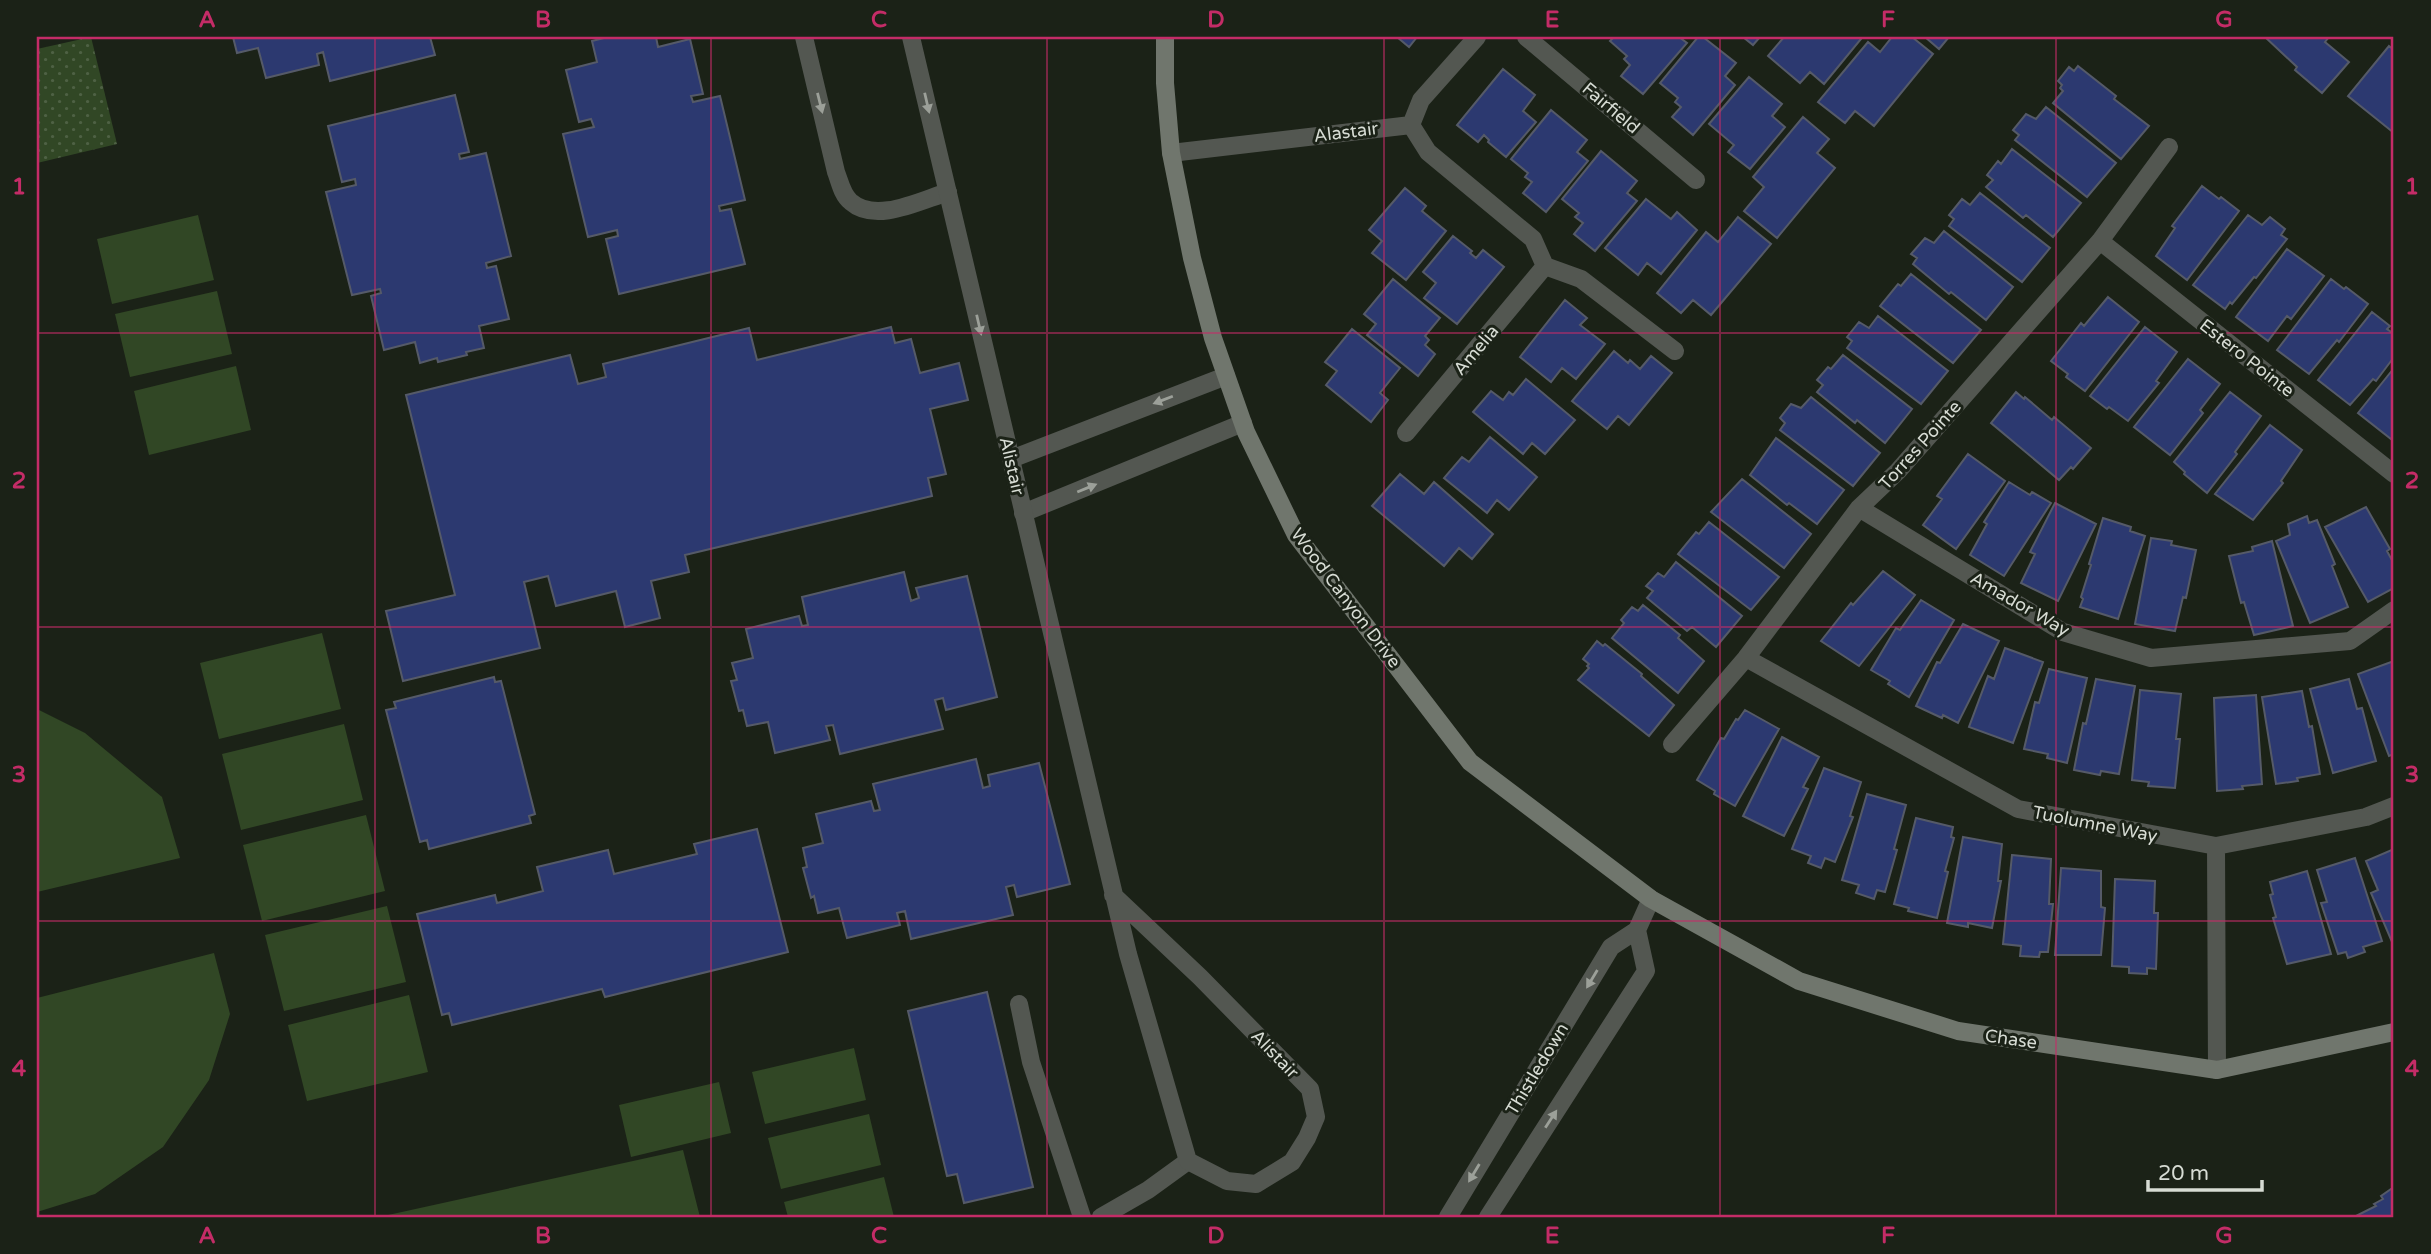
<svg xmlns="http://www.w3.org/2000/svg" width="2431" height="1254" viewBox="0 0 2431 1254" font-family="'Varela Round',sans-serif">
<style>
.green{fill:url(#green-dots)}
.pitch{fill:#314725}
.building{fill:#2c3970;stroke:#555a68;stroke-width:2}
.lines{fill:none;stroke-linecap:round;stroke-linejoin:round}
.lane{stroke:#535751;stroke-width:18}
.street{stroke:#535751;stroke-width:18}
.secondary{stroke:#70766d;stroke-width:18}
.oneway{fill:#9ca099}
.grid{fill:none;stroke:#c42c67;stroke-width:2;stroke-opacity:0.55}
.labels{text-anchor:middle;stroke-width:6;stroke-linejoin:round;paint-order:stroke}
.street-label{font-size:18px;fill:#d7dcd4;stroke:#1b2217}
.neatline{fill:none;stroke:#c42c67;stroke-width:2.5}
.grid-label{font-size:23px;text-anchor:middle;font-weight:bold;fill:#c42c67}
</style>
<defs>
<pattern id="green-dots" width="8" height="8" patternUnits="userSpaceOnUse" patternTransform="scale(1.75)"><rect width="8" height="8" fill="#314725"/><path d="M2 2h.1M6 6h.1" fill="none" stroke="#4e6144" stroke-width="1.8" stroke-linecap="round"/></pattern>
</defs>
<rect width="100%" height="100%" fill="#1b2217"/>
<path class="green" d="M91 37 117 144 37 163V49Z"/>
<path class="pitch" d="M198 215 214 280 112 304 97 239Z
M217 291 232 354 130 377 115 314Z
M236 366 251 430 149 455 134 391Z
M322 633 341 709 219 739 200 663Z
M37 709 85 733 162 797 180 858 37 892Z
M344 724 363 800 241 830 222 754Z
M366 815 385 891 262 921 243 845Z
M387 906 406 982 284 1011 265 935Z
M214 953 230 1014 209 1080 163 1147 95 1194 37 1212V998Z
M409 995 428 1072 307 1101 288 1025Z
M854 1048 866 1100 765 1124 752 1072Z
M719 1082 731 1133 631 1157 619 1105Z
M869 1114 881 1165 781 1189 768 1138Z
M683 1150 700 1217H379Z
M884 1177 894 1217H788L784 1202Z"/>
<path class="building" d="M233 37H430L435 55 330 81 323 52 317 54 319 65 266 78 258 48 237 53Z
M608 37H656L658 47 690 39 703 94 691 96 693 102 720 96 745 200 719 206 720 211 731 209 745 264 619 294 606 239 618 236 617 230 588 237 563 134 594 127 591 119 579 122 566 70 597 62 592 41Z
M1397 37H1417L1409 47Z
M1614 37H1679L1687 43 1643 94 1621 76 1630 65 1624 59 1627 56 1610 41Z
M1698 37H1703L1736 63 1725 76 1735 85 1693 135 1672 117 1681 107 1675 102 1678 98 1660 83Z
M1743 37H1760L1753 45Z
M1784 37H1858L1861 39 1824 84 1810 72 1800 83 1768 56Z
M1892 37H1912L1933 54 1874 126 1855 111 1845 123 1818 102 1868 42 1880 52Z
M1925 37H1949L1939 49Z
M2265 37H2329L2325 42 2349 62 2322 93 2295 70 2297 67Z
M2389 46 2394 50V133L2348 96Z
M2078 66 2116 96 2114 99 2149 126 2121 159 2053 103 2063 91 2060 88 2062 85 2058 81 2069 67 2074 71Z
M1503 69 1535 95 1523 111 1536 122 1506 157 1488 142 1489 140 1484 135 1478 142 1457 125Z
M1749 77 1782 104 1772 116 1785 127 1750 169 1728 152 1734 145 1709 124Z
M455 95 469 152 459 154 460 159 486 153 511 256 486 263 487 268 496 266 509 319 479 326 484 348 466 352 467 355 438 362 437 358 420 363 415 342 384 350 371 296 381 293 380 289 352 295 326 192 356 185 355 179 342 182 328 126Z
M2046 107 2116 163 2087 197 2015 140 2019 135 2013 130 2026 114 2036 119Z
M1551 110 1587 140 1577 152 1588 161 1546 212 1523 193 1532 182 1525 177 1528 173 1511 159Z
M1803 117 1829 139 1817 153 1835 168 1777 238 1744 211 1764 187 1753 177Z
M2012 149 2081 203 2053 237 2026 215 2023 218 1986 187 1993 180 1987 175 1998 161 2001 164Z
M1601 151 1637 181 1627 193 1637 201 1595 251 1574 234 1583 223 1575 217 1579 213 1562 199Z
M2202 186 2219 199 2221 197 2239 211 2187 280 2156 256 2175 228 2172 226Z
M1405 188 1426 206 1422 211 1446 231 1406 280 1372 253 1382 241 1369 230Z
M1980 193 2050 248 2022 282 1949 226 1954 219 1949 215 1962 199 1970 205Z
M1646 199 1671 219 1677 212 1697 230 1661 274 1647 263 1638 275 1605 248Z
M2248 215 2262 225 2270 217 2285 229 2281 235 2287 239 2256 278 2254 277 2232 304 2230 302 2225 309 2193 285Z
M1738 217 1771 244 1711 315 1693 300 1681 313 1657 293 1706 232 1718 242Z
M1944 231 2013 287 1986 320 1951 292 1949 294 1913 264 1917 258 1911 254 1925 238 1934 243Z
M1453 236 1472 251 1470 253 1476 258 1483 250 1504 267 1457 324 1424 298 1436 283 1423 272Z
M2287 249 2324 276 2291 319 2287 316 2268 341 2236 317Z
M1911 274 1981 330 1953 363 1880 306 1898 284 1901 286Z
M1393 279 1440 318 1425 336 1429 340 1425 345 1435 354 1418 376 1367 335 1376 324 1364 314Z
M2331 279 2344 289 2346 287 2368 304 2339 342 2337 340 2309 374 2277 350Z
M2108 297 2139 322 2085 391 2066 377 2068 374 2051 361 2081 323 2084 326Z
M1565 300 1587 318 1580 325 1605 344 1576 379 1562 368 1551 382 1520 357Z
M2372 312 2390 326 2387 329 2394 334V357L2376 381 2373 379 2350 405 2318 380Z
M1878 316 1948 371 1921 404 1847 348 1852 341 1847 337 1859 322 1869 328Z
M891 327 895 343 911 339 920 373 959 363 968 400 930 409 946 474 928 478 932 496 685 555 689 572 651 581 660 618 625 627 616 591 556 606 548 576 524 582 540 648 403 681 386 611 455 595 406 395 570 355 578 384 606 377 603 364 749 328 757 360Z
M2145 327 2177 352 2156 381 2159 383 2128 421 2109 407 2107 409 2090 396Z
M1352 329 1400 368 1380 393 1388 400 1371 422 1326 385 1337 371 1325 362Z
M1614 351 1628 363 1630 360 1640 369 1651 356 1672 373 1629 425 1618 416 1607 429 1572 401Z
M1843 355 1912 409 1885 443 1857 420 1855 423 1817 392 1823 385 1817 380 1828 367 1831 369Z
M2188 359 2220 384 2200 410 2203 413 2170 455 2134 427Z
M2394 368V435L2391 439 2358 413Z
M1526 379 1575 420 1545 454 1532 443 1523 454 1473 412 1491 391 1503 400 1509 392 1513 395Z
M2016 392 2024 399 2025 397 2052 420 2054 417 2091 448 2073 469 2071 467 2059 480 1991 423Z
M2230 392 2261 416 2235 452 2237 454 2207 493 2184 474 2185 472 2174 462Z
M1811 397 1880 453 1853 486 1780 430 1785 423 1780 418 1791 404 1801 408Z
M2270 425 2302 450 2281 481 2283 483 2253 520 2215 494Z
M1490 437 1537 477 1509 510 1497 500 1487 513 1444 478 1462 457 1469 462Z
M1776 438 1844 490 1817 524 1789 503 1787 505 1750 475Z
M1968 454 2005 481 1956 549 1923 525 1942 499 1937 496Z
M1400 474 1424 494 1434 482 1493 534 1472 559 1459 548 1444 566 1372 506Z
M1742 479 1811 534 1784 568 1711 512Z
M2009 482 2030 495 2032 492 2051 503 2004 576 1970 555 1987 524 1984 522Z
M2055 503 2096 524 2058 601 2021 583 2035 554 2030 552Z
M2366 507 2390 549 2387 551 2394 564V588L2368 602 2325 527Z
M2307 516 2309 523 2317 520 2335 564 2332 566 2348 607 2310 623 2276 541 2290 535 2288 524Z
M2103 518 2131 527 2130 531 2145 536 2118 619 2080 607 2083 599 2081 597 2091 565 2089 564Z
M1709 522 1779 577 1751 610 1678 554 1696 532 1699 534Z
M2151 538 2172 541 2171 545 2196 550 2186 598 2183 597 2175 631 2135 624Z
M2272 541 2293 626 2254 635 2244 602 2241 603 2229 556 2253 551 2252 547Z
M1676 562 1742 616 1716 647 1692 627 1687 631 1647 598 1653 591 1646 586 1658 573 1664 577Z
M1883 571 1915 595 1859 666 1821 641 1851 603 1853 605Z
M904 572 911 601 919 598 916 588 967 576 997 697 946 710 943 698 935 700 943 729 840 754 833 725 826 726 830 740 775 753 768 722 747 726 743 710 739 711 731 681 737 680 732 663 753 658 746 629 799 616 802 626 808 625 802 597Z
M1921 600 1954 620 1909 697 1888 684 1890 681 1871 670 1896 628 1900 630Z
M1643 605 1680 635 1678 638 1704 661 1678 693 1612 638 1624 623 1621 620 1632 607 1638 611Z
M1963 624 1999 641 1958 723 1943 715 1942 718 1916 706 1937 662 1940 663Z
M1597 641 1603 646 1605 644 1642 674 1641 676 1674 705 1649 736 1578 680 1589 668 1587 666 1589 664 1583 659Z
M2005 648 2043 662 2013 743 1969 727 1988 676 1994 679Z
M2394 661V754L2389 756 2358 674Z
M2049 669 2087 678 2067 763 2047 758 2048 754 2024 749 2035 702 2039 703Z
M494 677 495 682 501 681 535 814 529 816 531 823 429 849 427 840 420 842 386 710 396 708 394 702Z
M2096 679 2135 686 2119 774 2101 771 2100 775 2074 770 2083 723 2086 724Z
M2349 679 2357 709 2362 708 2376 761 2333 773 2310 689Z
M2140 690 2181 694 2176 739H2180L2175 788 2148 786 2149 782 2132 780Z
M2302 691 2309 727 2312 726 2320 774 2297 778 2298 781 2276 784 2262 697Z
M2256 695 2262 784 2242 786 2243 789 2217 791 2214 698Z
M1745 710 1779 729 1735 806 1714 794 1715 791 1697 780 1721 738 1724 739 1736 719 1738 720Z
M1782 737 1819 757 1803 787 1808 789 1784 836 1743 816Z
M976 759 983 788 990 786 988 775 1039 763 1070 884 1017 897 1014 885 1006 887 1013 915 911 939 905 911 897 913 900 925 847 938 839 908 818 913 814 896 811 898 803 868 807 867 803 848 823 843 816 814 871 801 874 811 880 810 873 784Z
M1824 768 1861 782 1850 816 1853 817 1835 862 1825 858 1821 868 1808 863 1811 856 1792 849Z
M1867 794 1906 805 1894 849 1897 850 1885 892 1877 890 1874 899 1856 893 1859 885 1842 880Z
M1916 818 1953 827 1951 837 1954 838 1945 871 1948 872 1937 918 1908 911 1909 908 1894 904Z
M757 829 788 952 605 997 602 989 452 1025 449 1013 442 1015 417 914 495 895 497 903 543 891 537 867 608 850 614 874 697 854 694 844Z
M1963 837 2002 844 1998 881H2001L1992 928 1968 923V927L1947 923Z
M2394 849V941L2392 942 2371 893 2378 890 2366 861Z
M2012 855 2051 859 2049 904H2053L2048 952H2040L2039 957 2020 956 2021 946 2003 944Z
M2355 858 2382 941 2363 947 2365 952 2348 958 2346 952 2338 954 2321 903 2327 902 2317 870Z
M2061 868 2101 871V907L2105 908 2101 955H2055Z
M2307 871 2331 954 2287 964 2273 918 2276 917 2270 895 2273 894 2270 882Z
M2115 879 2155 881 2154 913H2158L2156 969 2147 968V974L2129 973V967L2112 966Z
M987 992 1033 1187 964 1203 957 1174 947 1176 908 1011Z
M2394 1187V1217H2354L2376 1206 2374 1204 2383 1199 2381 1196Z"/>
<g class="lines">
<path class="lane" d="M804 37 836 172C840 182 842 195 851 202 876 224 921 200 948 192
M1011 459 1226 376
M1023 513 1243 423
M1019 1004 1031 1062 1082 1217
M1101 1217 1148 1190 1188 1161"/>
<path class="street" d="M911 37 1128 954 1188 1161 1227 1181 1256 1184 1292 1162 1307 1138 1316 1117 1310 1089 1200 977 1113 895
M1526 37 1696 180
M1171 153 1411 125 1421 100 1477 37
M2100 241 2394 474
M1545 266 1581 279 1675 351
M1406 433 1545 266 1533 239 1428 152 1411 125
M1859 508 2063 632 2151 658 2350 641 2394 610
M1746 658 2018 809 2216 846 2366 817 2394 806
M1672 744 1746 658 1859 508 1898 471 2100 241 2169 147
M2216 846 2217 1070
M1448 1217 1611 947 1637 930 1651 899
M1488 1217 1646 971 1637 930"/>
<path class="secondary" d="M1165 37V83L1171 153 1192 258 1213 338 1246 432 1296 535 1470 762 1651 899 1799 981 1958 1031 2217 1070 2394 1032"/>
</g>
<defs><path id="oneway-solid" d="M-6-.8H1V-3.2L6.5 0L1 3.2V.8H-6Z" transform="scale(1.75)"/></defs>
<g class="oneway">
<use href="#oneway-solid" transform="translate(820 103) rotate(76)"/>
<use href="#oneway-solid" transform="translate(927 103) rotate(77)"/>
<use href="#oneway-solid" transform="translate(979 325) rotate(77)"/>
<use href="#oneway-solid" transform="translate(1163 400) rotate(159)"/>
<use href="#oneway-solid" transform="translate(1087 488) rotate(-22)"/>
<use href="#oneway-solid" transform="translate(1592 979) rotate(121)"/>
<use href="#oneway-solid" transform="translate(1551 1119) rotate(-57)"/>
<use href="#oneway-solid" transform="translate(1474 1173) rotate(121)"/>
</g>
<path class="grid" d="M375 37V1217M711 37V1217M1047 37V1217M1384 37V1217M1720 37V1217M2056 37V1217M37 333H2394M37 627H2394M37 921H2394"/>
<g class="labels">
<g class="street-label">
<text transform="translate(1611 108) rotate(40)" y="6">Fairfield</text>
<text transform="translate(1346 132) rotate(-7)" y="6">Alastair</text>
<text transform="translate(1476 350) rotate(-50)" y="6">Amelia</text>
<text transform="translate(2247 358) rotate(38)" y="6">Estero Pointe</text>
<text transform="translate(1920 445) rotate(-48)" y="6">Torres Pointe</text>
<text transform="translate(1012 466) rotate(77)" y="6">Alistair</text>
<text transform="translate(1346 598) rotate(53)" y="6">Wood Canyon Drive</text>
<text transform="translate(2020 604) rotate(30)" y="6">Amador Way</text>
<text transform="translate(2095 824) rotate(11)" y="6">Tuolumne Way</text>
<text transform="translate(2011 1039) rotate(8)" y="6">Chase</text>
<text transform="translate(1275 1054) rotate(46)" y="6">Alistair</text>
<text transform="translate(1537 1069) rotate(-59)" y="6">Thistledown</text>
</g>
</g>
<rect width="2431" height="1254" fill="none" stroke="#1b2217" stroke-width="77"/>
<path d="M2148 1180v10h114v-10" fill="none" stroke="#d7dcd4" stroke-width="3.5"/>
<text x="2158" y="1180" font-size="21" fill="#d7dcd4" stroke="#1b2217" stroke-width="5" paint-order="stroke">20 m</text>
<rect x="38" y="38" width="2354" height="1178" class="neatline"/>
<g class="grid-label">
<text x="207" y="27">A</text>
<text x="543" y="27">B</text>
<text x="879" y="27">C</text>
<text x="1216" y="27">D</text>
<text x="1552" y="27">E</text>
<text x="1888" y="27">F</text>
<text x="2224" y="27">G</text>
<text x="19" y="194">1</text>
<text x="2412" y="194">1</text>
<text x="19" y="488">2</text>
<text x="2412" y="488">2</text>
<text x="19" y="782">3</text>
<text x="2412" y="782">3</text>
<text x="19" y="1076">4</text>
<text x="2412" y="1076">4</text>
<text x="207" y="1243">A</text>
<text x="543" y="1243">B</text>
<text x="879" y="1243">C</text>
<text x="1216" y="1243">D</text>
<text x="1552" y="1243">E</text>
<text x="1888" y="1243">F</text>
<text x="2224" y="1243">G</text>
</g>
</svg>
